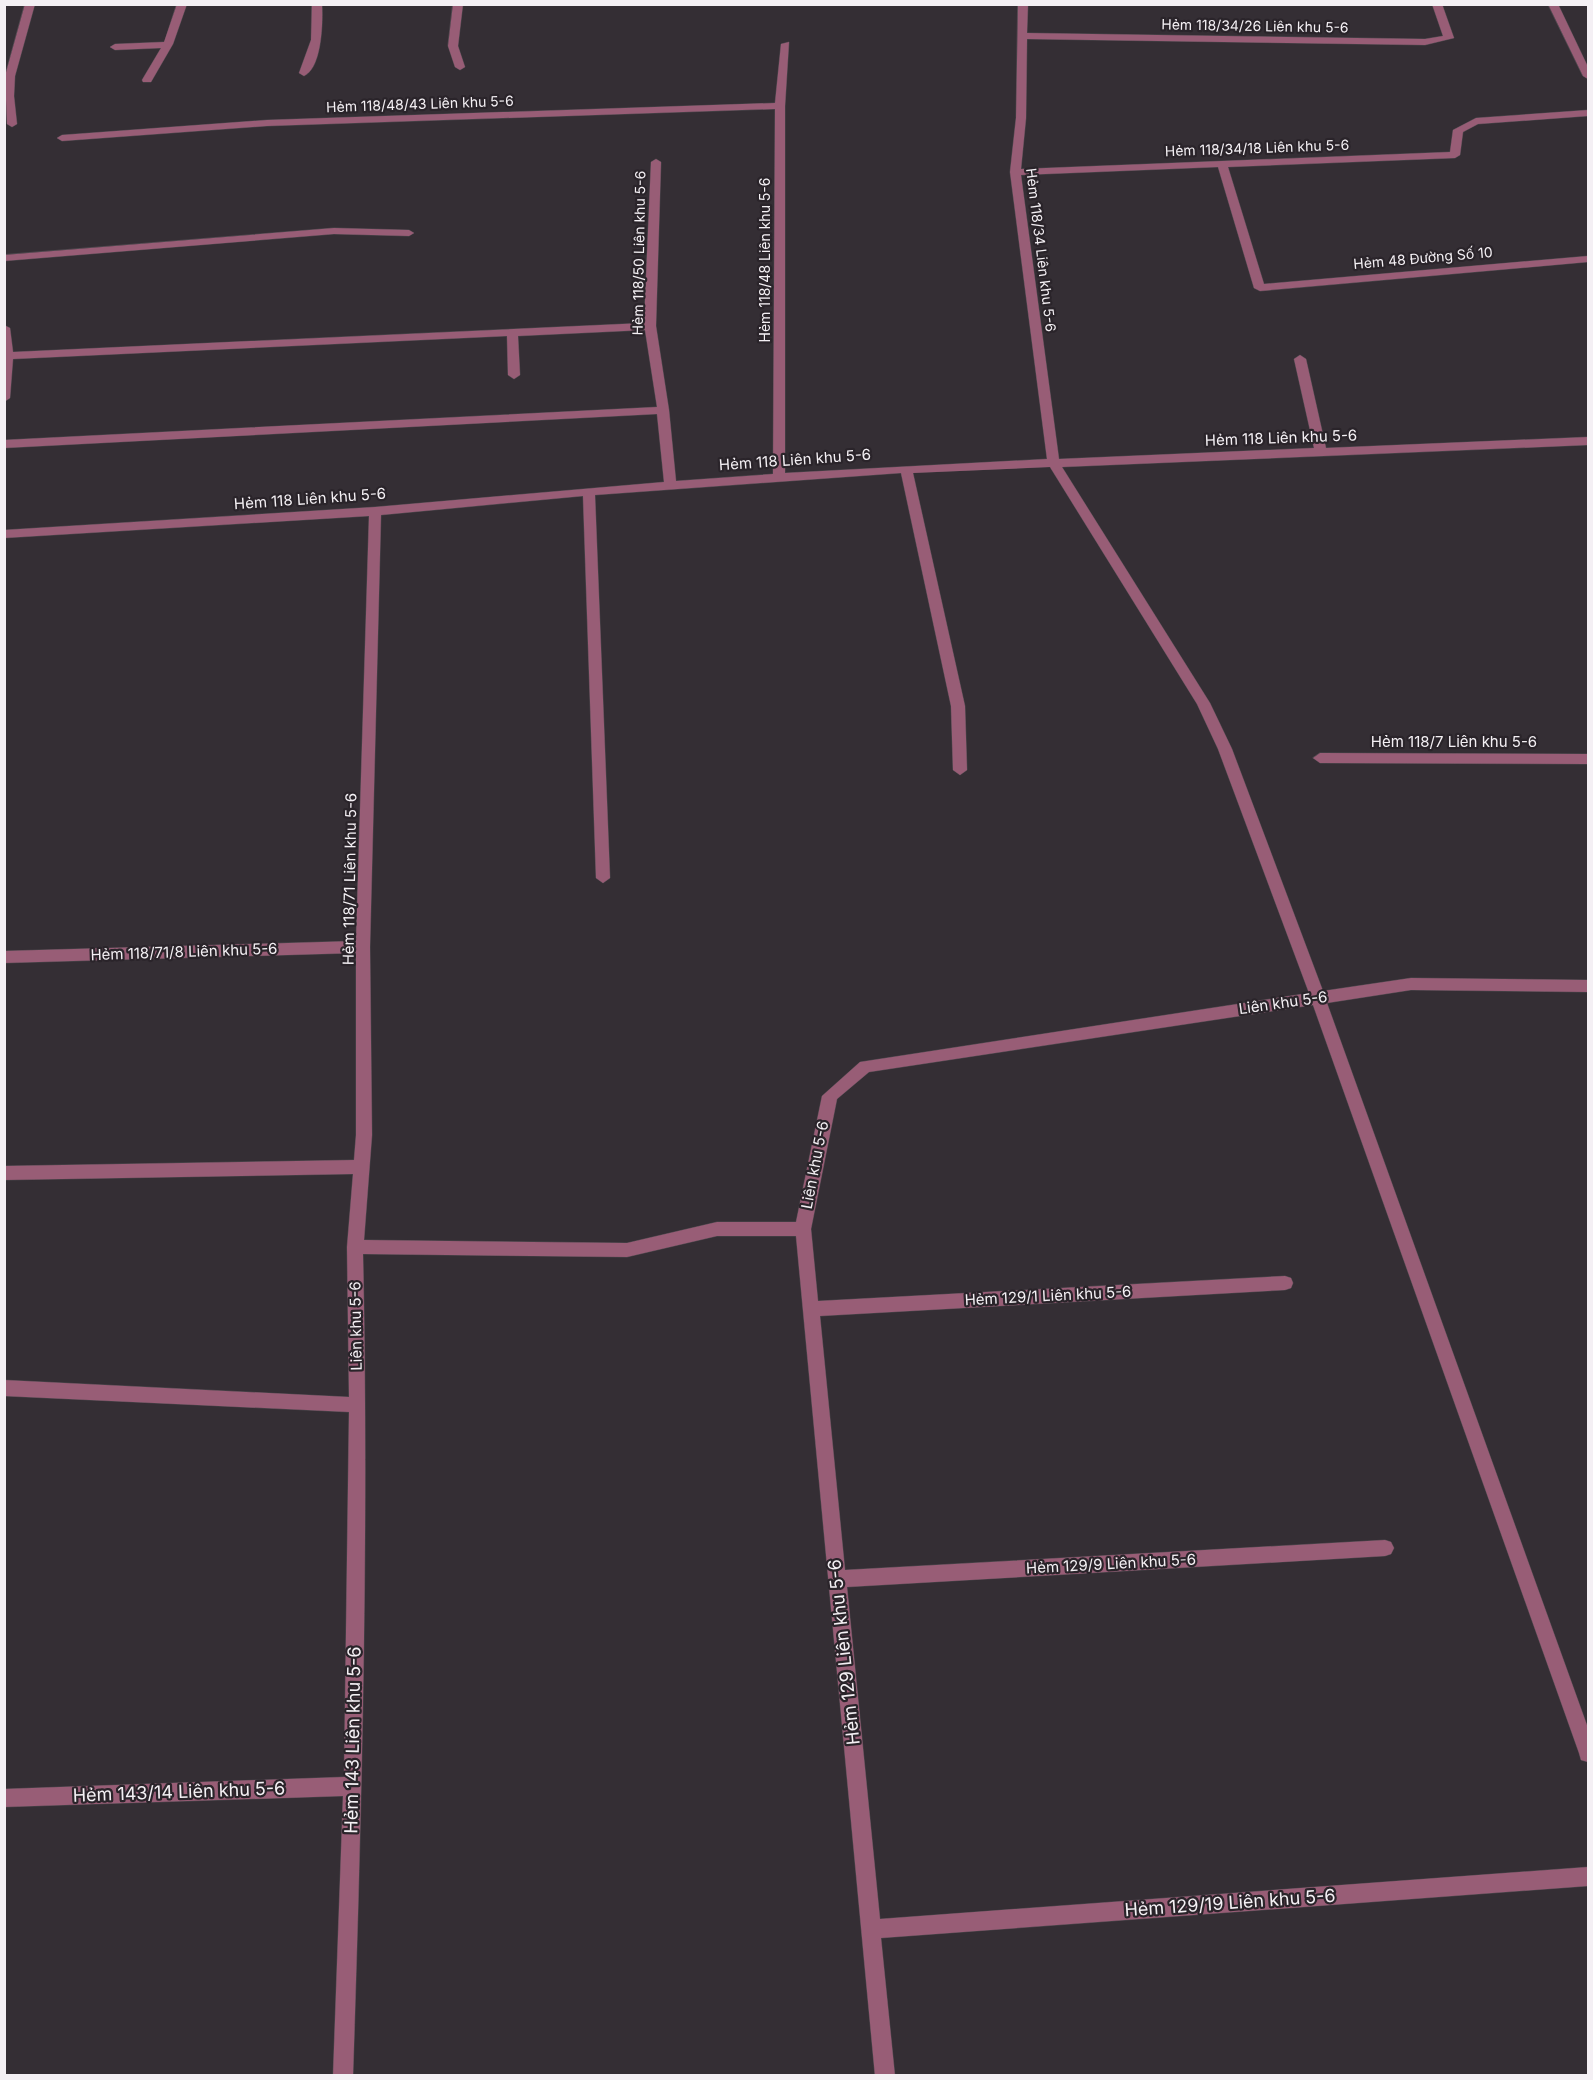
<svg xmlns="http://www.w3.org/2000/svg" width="1593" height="2080" viewBox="0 0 1593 2080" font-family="Inter,sans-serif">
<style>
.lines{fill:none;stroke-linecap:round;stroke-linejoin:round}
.minor-casing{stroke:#4f494f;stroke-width:1}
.minor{fill:#985d76;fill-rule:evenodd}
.labels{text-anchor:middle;stroke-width:4.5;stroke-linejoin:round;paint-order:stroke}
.far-street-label{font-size:14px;fill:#f4f0f4;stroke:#2a242a}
.street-label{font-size:15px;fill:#f4f0f4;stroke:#2a242a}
.near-street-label{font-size:18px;fill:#f4f0f4;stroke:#2a242a}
</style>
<rect width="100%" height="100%" fill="#342e34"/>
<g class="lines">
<defs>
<path id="minor" d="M25 4H35L15 76 14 96 17 124 12 127 7 124 5 76Z
M177 4H187L173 44 151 82H143L142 80 161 48 115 50 110 47 115 44 164 42Z
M312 4H322C323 22 322 68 304 76L299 73 311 40Z
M453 4H463L458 46 465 67 460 70 455 67 448 46Z
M1018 4H1028L1027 33 1425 39 1443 36 1432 4H1442L1454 38 1425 45 1027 39 1026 118 1021 169 1450 152 1453 130 1476 118 1588 110V116L1478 124 1463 132 1460 155 1455 158 1228 167 1264 284 1588 256V262L1260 291 1254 288 1218 167 1021 175 1059 459 1314 448 1294 359 1300 355 1306 359 1326 448 1588 437V445L1062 467 1210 703 1232 749 1323 991 1411 978 1588 980V992L1411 990 1327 1003 1588 1728V1762L1581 1760 1579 1753 1313 1005 869 1072 837 1099 811 1229 818 1301 1285 1276 1291 1278 1293 1283 1291 1288 1285 1290 820 1316 845 1570 1385 1540 1391 1542 1394 1548 1391 1554 1385 1556 847 1587 880 1919 1588 1867V1886L881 1938 895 2076H875L796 1236H717L627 1257 363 1254C369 1528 362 1802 353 2076H333L343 1796 4 1807V1789L344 1777 349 1412 4 1396V1380L349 1397 347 1247 353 1174 4 1180V1166L354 1160 356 1135V953L4 963V951L356 941 369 516 4 538V530L375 507 664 482 657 414 4 448V440L657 407 645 330 518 336 520 375 514 379 508 375 507 336 13 359 10 398 4 402V325L10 328 13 352 644 323 651 162 656 159 661 162 656 326 669 410 676 481 773 474 775 109 267 126 62 141 57 138 62 135 267 120 775 103 781 44 789 42 785 106V473L1047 459 1010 172 1016 118ZM1050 467 1197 704 1218 749 1309 993 860 1062 822 1096 796 1222H717L627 1243 364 1240 372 1135 370 947 381 515 583 496 596 878 603 883 610 878 595 495 901 473 951 706 953 770 960 775 967 770 965 706 913 473Z
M1548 4H1558L1588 67V79L1583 76Z
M334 228 409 230 414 233 409 236 334 234 4 261V255Z
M1320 753 1588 754V764L1320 763 1313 758Z"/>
</defs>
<use href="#minor" class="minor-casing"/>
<use href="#minor" class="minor"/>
</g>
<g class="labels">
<g class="far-street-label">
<text transform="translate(1255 26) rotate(1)" y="5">Hẻm 118/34/26 Liên khu 5-6</text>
<text transform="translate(420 104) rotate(-2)" y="5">Hẻm 118/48/43 Liên khu 5-6</text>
<text transform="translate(1257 148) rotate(-2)" y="5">Hẻm 118/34/18 Liên khu 5-6</text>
<text transform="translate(1041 250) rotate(83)" y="5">Hẻm 118/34 Liên khu 5-6</text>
<text transform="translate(639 253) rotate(-89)" y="5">Hẻm 118/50 Liên khu 5-6</text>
<text transform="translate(1423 258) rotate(-5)" y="5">Hẻm 48 Đường Số 10</text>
<text transform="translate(765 260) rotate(-90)" y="5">Hẻm 118/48 Liên khu 5-6</text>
</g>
<g class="street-label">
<text transform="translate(1281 438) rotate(-2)" y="5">Hẻm 118 Liên khu 5-6</text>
<text transform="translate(795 460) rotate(-4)" y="5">Hẻm 118 Liên khu 5-6</text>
<text transform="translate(310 499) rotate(-4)" y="5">Hẻm 118 Liên khu 5-6</text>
<text x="1454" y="747">Hẻm 118/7 Liên khu 5-6</text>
<text transform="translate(350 879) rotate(-89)" y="5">Hẻm 118/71 Liên khu 5-6</text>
<text transform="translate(184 952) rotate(-2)" y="5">Hẻm 118/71/8 Liên khu 5-6</text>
<text transform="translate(1283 1003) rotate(-8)" y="5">Liên khu 5-6</text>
<text transform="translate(815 1165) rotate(-79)" y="5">Liên khu 5-6</text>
<text transform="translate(1048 1296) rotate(-3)" y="5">Hẻm 129/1 Liên khu 5-6</text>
<text transform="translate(356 1326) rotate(-91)" y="5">Liên khu 5-6</text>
<text transform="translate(1111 1564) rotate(-3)" y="5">Hẻm 129/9 Liên khu 5-6</text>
</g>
<g class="near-street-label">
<text transform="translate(844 1652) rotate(-96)" y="6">Hẻm 129 Liên khu 5-6</text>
<text transform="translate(353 1740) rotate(-89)" y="6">Hẻm 143 Liên khu 5-6</text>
<text transform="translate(179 1792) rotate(-2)" y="6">Hẻm 143/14 Liên khu 5-6</text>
<text transform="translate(1230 1903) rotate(-4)" y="6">Hẻm 129/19 Liên khu 5-6</text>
</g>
</g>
<rect width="1593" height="2080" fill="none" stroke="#f4f0f4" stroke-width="12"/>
</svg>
